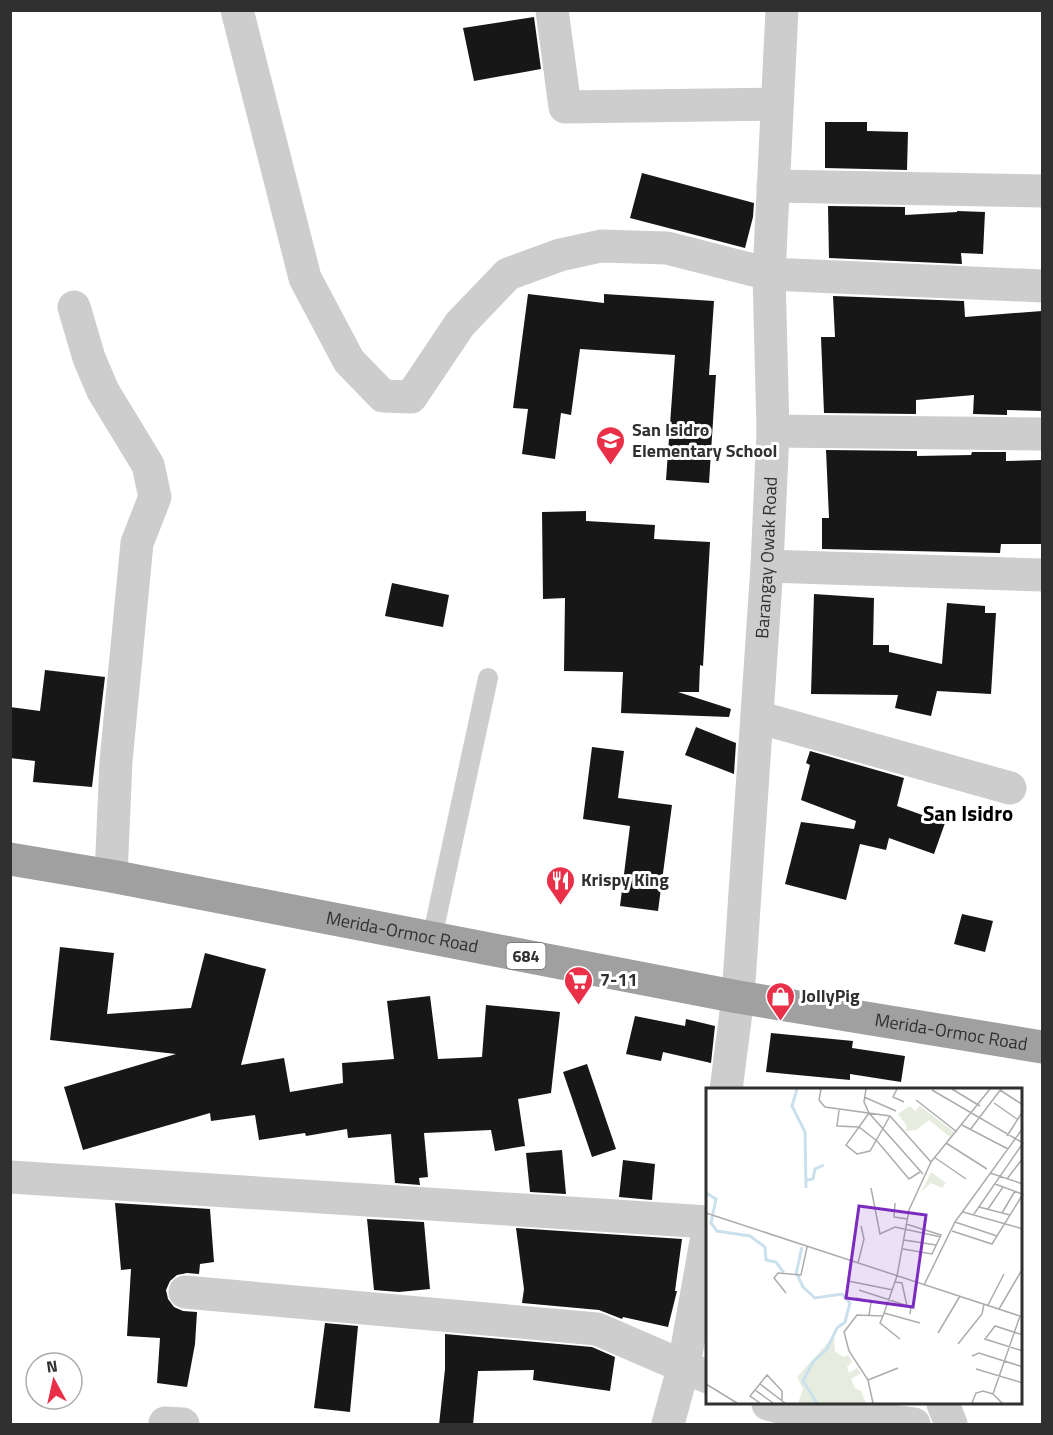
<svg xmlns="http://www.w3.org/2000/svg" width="1053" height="1435" viewBox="0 0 1053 1435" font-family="'Titillium Web',sans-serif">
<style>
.building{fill:#171717}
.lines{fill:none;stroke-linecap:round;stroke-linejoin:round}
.service{stroke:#cdcdcd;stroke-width:20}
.minor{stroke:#cdcdcd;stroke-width:33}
.trunk{stroke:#a0a0a0;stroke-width:33}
.labels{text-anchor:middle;stroke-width:6;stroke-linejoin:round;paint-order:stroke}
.shield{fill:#fff;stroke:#6e6e6e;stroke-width:1.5}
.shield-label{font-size:16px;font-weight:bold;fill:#303030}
.poi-label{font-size:18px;font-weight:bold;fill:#303030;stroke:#fff;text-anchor:start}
.street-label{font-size:18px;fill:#303030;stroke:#fff}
.quarter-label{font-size:21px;font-weight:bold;fill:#000;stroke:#fff}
.inset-river{fill:none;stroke:#cae1ed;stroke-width:3}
.inset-road{fill:none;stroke:#acacac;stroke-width:1.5}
.view{fill:#7b2cbf;fill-opacity:0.15;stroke:#7b2cbf;stroke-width:3}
.inset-edge{fill:none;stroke:#303030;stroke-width:3}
</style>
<rect width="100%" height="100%" fill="#fff"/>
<path class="building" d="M534 17 541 69 474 81 463 28Z
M825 122H867V131L908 132 907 170 825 168Z
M642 173 754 203 753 217 745 248 630 218Z
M828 206 905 207V215L957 212V211L985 212 983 254 961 253 962 264 829 258Z
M528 294 604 303V294L714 301 709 375H716L709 483 666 480 675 355 580 349 571 415 561 413 555 459 522 454 528 409 513 408Z
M833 296 964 301 965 317 1042 311V411L1007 410V415L973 414 974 395 916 400V414L824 413 821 337H835Z
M826 450 917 451V456L971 455 972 452H1006V461L1042 460V544H1001L1000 553 822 549V518H829Z
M586 511V521L655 525 654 539 710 542 703 666 700 665 699 692H678L731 709 729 717 621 713 623 672 564 671 565 598 543 599 542 512Z
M392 583 449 595 443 627 385 616Z
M814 594 874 598 873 645H889V652L942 664 947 603 985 606V613H996L991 694 937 691 931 716 895 708 898 695 811 694Z
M45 670 105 677 92 787 33 782 35 761 10 758V707L40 711Z
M696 727 736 743 734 774 685 755Z
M592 747 624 751 618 798 672 805 658 911 620 906 630 826 583 819Z
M810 751 904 778 897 806 945 823 934 854 889 838 886 850 860 844 846 900 785 884 801 822 854 829 856 821 801 800 810 765 806 763Z
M962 914 993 921 985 952 954 944Z
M60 947 114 953 107 1014 191 1008 205 953 266 969 241 1065 284 1058 290 1092 343 1083 342 1063 394 1059 387 1001 430 996 438 1059 482 1057 486 1005 560 1012 551 1093 518 1099 525 1146 495 1151 491 1130 424 1133 428 1177 419 1178 420 1185 395 1183 391 1134 348 1138 347 1129 306 1136 305 1133 259 1140 255 1115 211 1121 210 1113 83 1150 64 1087 176 1054 50 1040Z
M635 1016 685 1026 686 1019 715 1026 711 1063 663 1052 661 1061 626 1054Z
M771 1033 853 1041 852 1048 905 1056 901 1082 850 1074V1080L766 1072Z
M587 1064 616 1149 592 1157 563 1072Z
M562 1150 566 1194 530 1192 526 1153Z
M623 1160 655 1164 652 1200 619 1197Z
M115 1203 210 1209 214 1262 200 1264 199 1274 187 1273 177 1275 170 1281 166 1290 168 1299 174 1307 183 1311 197 1312 195 1344 187 1387 157 1383 160 1338 127 1336 131 1269 121 1270Z
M367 1219 424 1222 430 1289 399 1292 374 1290Z
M516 1228 682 1239 675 1291H677L668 1327 623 1317 622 1319 599 1310 522 1303 524 1289Z
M325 1323 358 1326 350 1412 314 1408Z
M445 1334 592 1347 615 1357 610 1391 533 1380 534 1370 478 1371 473 1425H439L445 1369Z"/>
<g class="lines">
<path class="service" d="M432 938 488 678"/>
<g class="minor">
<path d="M237 10 305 278 349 361 383 396 411 397 460 324 508 274 560 255 601 246 667 248 769 274 1042 286"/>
<path d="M552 10 565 107 777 104"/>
<path d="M773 186 1042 191"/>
<path d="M74 307 89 358 103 391 148 465 155 497 137 543 116 761 111 876"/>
<path d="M773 431 1042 434"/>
<path d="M767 566 1042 575"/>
<path d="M757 717 1010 788"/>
<path id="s1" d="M726 1090 738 997 767 566 773 431 769 274 782 10"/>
<path d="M10 1177 708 1222"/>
<path d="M185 1292 597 1329 708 1377"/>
<path d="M768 1404 782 1408 914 1424"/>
<path d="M943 1404 951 1424"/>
<path d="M165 1423 183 1424"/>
<path d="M668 1424 684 1365 708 1230"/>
</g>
<path class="trunk" id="s2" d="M10 859 111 876 738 997 1042 1047"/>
</g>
<defs>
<symbol id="school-pin" viewBox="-11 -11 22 30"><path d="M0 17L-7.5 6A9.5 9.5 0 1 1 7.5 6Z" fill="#e93048" stroke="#fff"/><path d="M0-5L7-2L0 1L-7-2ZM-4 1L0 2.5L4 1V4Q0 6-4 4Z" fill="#fff"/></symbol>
<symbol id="restaurant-pin" viewBox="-11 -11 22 30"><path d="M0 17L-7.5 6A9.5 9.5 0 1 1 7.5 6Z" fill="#e93048" stroke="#fff"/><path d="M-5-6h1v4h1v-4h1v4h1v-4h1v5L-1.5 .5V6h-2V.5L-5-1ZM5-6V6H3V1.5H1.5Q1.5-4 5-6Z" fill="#fff"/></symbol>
<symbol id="supermarket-pin" viewBox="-11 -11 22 30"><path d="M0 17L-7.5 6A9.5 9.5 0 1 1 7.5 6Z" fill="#e93048" stroke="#fff"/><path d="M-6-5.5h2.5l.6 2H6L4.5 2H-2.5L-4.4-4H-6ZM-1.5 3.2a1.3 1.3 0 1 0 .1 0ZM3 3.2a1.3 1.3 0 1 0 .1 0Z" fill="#fff"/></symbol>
<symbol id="shop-pin" viewBox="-11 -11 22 30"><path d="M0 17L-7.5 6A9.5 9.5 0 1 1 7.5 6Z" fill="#e93048" stroke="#fff"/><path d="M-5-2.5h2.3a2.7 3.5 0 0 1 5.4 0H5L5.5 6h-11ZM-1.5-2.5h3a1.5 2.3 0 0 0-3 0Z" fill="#fff"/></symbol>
</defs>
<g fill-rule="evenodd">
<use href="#school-pin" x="594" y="424" width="33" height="45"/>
<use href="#restaurant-pin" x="544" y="864" width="33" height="45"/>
<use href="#supermarket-pin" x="562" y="964" width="33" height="45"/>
<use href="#shop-pin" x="764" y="980" width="33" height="45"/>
</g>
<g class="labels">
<rect class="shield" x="506.5" y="943" width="39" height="26" rx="4.5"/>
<g class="shield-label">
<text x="526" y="962">684</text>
</g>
<g class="poi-label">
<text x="632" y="436">San Isidro<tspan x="632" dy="21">Elementary School</tspan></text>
<text x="581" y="886">Krispy King</text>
<text x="600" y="986">7-11</text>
<text x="801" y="1002">JollyPig</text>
</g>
<g class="street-label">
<text dy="6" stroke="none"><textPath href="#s1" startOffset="534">Barangay Owak Road</textPath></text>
<text dy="6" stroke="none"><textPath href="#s2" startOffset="399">Merida-Ormoc Road</textPath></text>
<text dy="6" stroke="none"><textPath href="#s2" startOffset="957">Merida-Ormoc Road</textPath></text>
</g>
<g class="quarter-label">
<text x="968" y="821">San Isidro</text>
</g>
</g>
<g transform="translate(706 1088)">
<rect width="316" height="316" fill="#fff"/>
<path d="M204 18 209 23 214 18 248 44 244 49 223 32 210 42 199 43 201 38 192 26ZM225 84 240 95 236 100 225 95 215 104ZM128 248 129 263 137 269 142 267 146 274 141 279 143 285 151 280 155 285 145 291 149 300 155 303 160 315H92L97 301 91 289Z" fill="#e7edde"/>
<path class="inset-river" d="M91 1 86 18 99 44 100 100M101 92 107 91 109 81 118 77M0 105 10 111 5 135 11 143 44 148 59 159 60 172 70 174 78 185M90 186 96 159M91 186 97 199 109 210 136 206 144 215 139 234 131 240 121 261 107 274 97 293 111 315"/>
<path class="inset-road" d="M115 1 113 12 119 19 184 28 225 74M160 1 158 14 163 25 217 86M191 1 187 9 198 14M246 1 274 18M226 2 317 55M294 2 317 17M158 9 190 23M210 12 251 44M288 15 311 31M133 22 131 38 153 39 171 53 203 91 214 84M163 25 140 57 151 66 164 63 184 28M256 37 302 61M264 42 295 1M301 48 317 23M240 55 281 81M228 69 260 91M284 85 317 96M301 91 317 70M289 96 316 106M165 100 174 146 189 139 235 149M189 115 188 129 202 131M273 119 304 127M282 121 297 99M257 124 317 141M0 125 317 229M296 125 309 103M268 126 317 55M249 134 291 148M246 143 286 156 317 106M198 152 230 157M197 161 226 166 235 147 200 136M152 175 158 151 155 138M142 193 187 202M189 194 196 195 201 218M218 197 249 134 317 40M153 202 205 219 204 226M80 205 68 190 72 185 95 187 101 159M150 210 165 214 163 228M282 217 298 186M293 221 317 180M178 225 214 235M177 228 174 235 194 251M232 245 254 208M317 247 289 238 279 251 317 263M252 256 276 226 278 216M266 268 273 265 317 279M270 281 317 295M162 292 192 280M0 296 31 315M54 296 79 315M49 302 67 315M287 306 314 228M54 315 44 308 61 287 76 303V313M167 315 162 292 143 263 138 244 151 227 177 228 191 188 203 122 225 74 284 1M266 315 270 305 277 303 287 306 296 315"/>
<path class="view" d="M153 118 220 127 207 219 140 210Z"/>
<rect width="316" height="316" class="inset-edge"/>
</g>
<rect width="1053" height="1435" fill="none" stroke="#303030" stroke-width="24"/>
<g transform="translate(54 1381) rotate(352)"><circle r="28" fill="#ffffff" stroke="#acacac" stroke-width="1.5"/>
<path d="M0-4.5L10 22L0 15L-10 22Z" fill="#e93048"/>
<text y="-9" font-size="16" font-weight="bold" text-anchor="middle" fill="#303030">N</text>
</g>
</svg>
